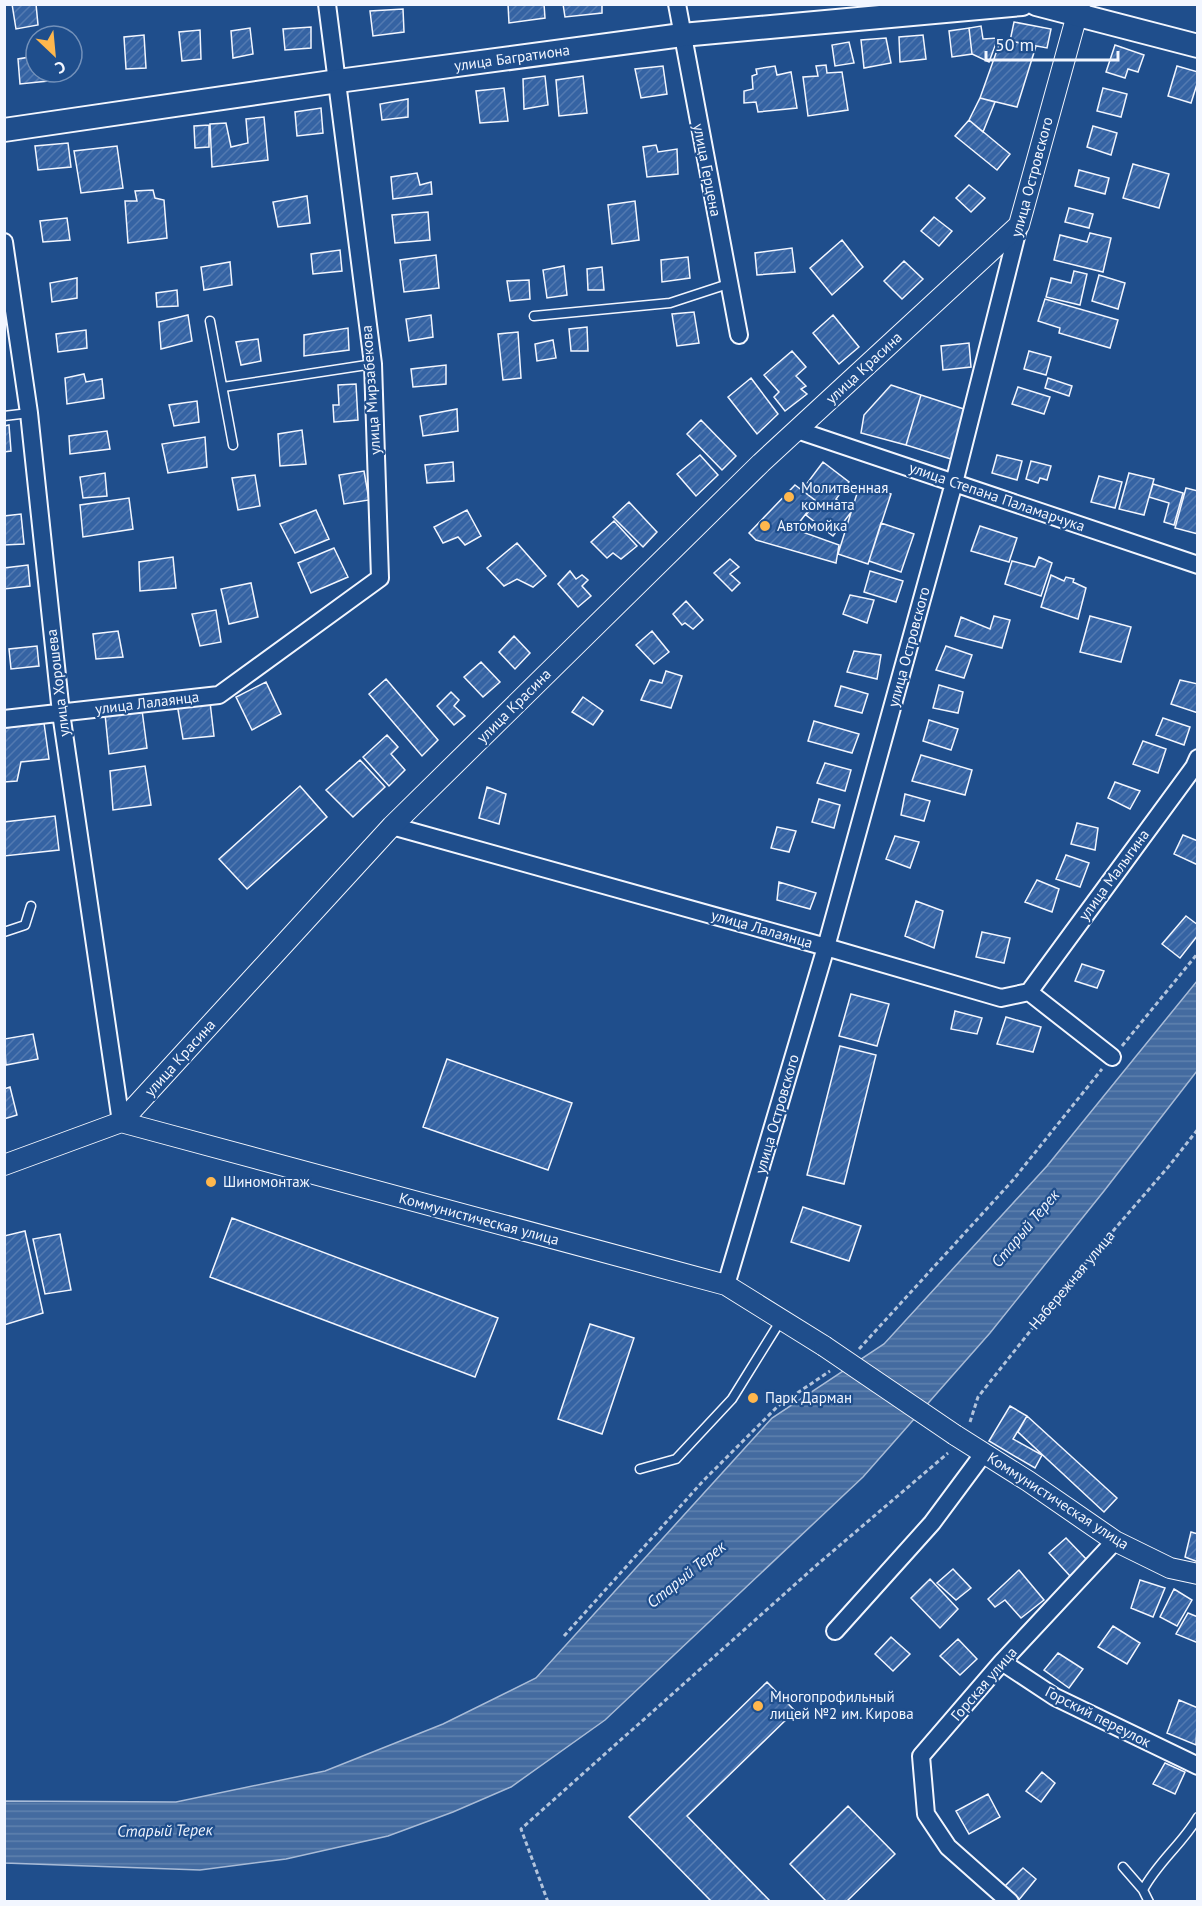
<svg xmlns="http://www.w3.org/2000/svg" width="1202" height="1906" viewBox="0 0 1202 1906" font-family="'PT Sans',sans-serif">
<style>
.water{fill:url(#water-rules);stroke:#a8bbd7;stroke-width:1.5}
.building{fill:url(#building-hatch);stroke:#f2f6ff;stroke-width:1.5}
.lines{fill:none;stroke-linecap:round;stroke-linejoin:round}
.service-casing{stroke:#f2f6ff;stroke-width:11}
.minor-casing{stroke:#f2f6ff;stroke-width:20}
.tertiary-casing{stroke:#f2f6ff;stroke-width:22}
.secondary-casing{stroke:#f2f6ff;stroke-width:26}
.path{stroke:#b3c4dc;stroke-width:3;stroke-dasharray:4.5 3;stroke-linecap:butt}
.service{stroke:#1f4e8c;stroke-width:8}
.minor{stroke:#1f4e8c;stroke-width:16}
.tertiary{stroke:#1f4e8c;stroke-width:20}
.secondary{stroke:#1f4e8c;stroke-width:22}
.tertiary-bridge-casing{stroke:#f2f6ff;stroke-width:22;stroke-linecap:butt}
.tertiary-bridge{stroke:#1f4e8c;stroke-width:20}
.poi-dot{fill:#ffb74d;stroke:#1f4e8c;stroke-width:2}
.labels{text-anchor:middle;stroke-width:4.5;stroke-linejoin:round;paint-order:stroke}
.street-label{font-size:15px;fill:#f2f6ff;stroke:#1f4e8c}
.poi-label{font-size:15px;fill:#f2f6ff;stroke:#1f4e8c;text-anchor:start}
.water-label{font-size:16px;font-style:italic;fill:#f2f6ff;stroke:#1f4e8c}
</style>
<defs>
<pattern id="water-rules" width="6" height="5" patternUnits="userSpaceOnUse" patternTransform="scale(1.5)"><rect width="6" height="5" fill="#446ba0"/><path d="M0 2.5h6" fill="none" stroke="#5f81ae"/></pattern>
<pattern id="building-hatch" width="6" height="6" patternUnits="userSpaceOnUse" patternTransform="scale(1.5)"><rect width="6" height="6" fill="#3563a3"/><path d="M-1 1l2-2M0 6l6-6M5 7l2-2" fill="none" stroke="#537ab1"/></pattern>
</defs>
<rect width="100%" height="100%" fill="#1f4e8c"/>
<path class="water" d="M1197 981V1071L1104 1191 990 1333 863 1477 605 1720 511 1787 453 1812 388 1836 286 1859 200 1870 5 1863V1801L176 1802 325 1771 443 1724 536 1678 772 1418 884 1344 1047 1166Z"/>
<path class="building" d="M12 4H36L38 25 16 29Z
M508 4H544L545 18 509 23Z
M563 4H602V13L565 17Z
M403 9 404 32 373 36 370 11Z
M1014 22 1051 29 1047 48 1010 41Z
M981 26 983 39 998 38 989 62 972 54 969 28Z
M311 27V48L285 50 283 29Z
M250 28 253 54 233 58 231 31Z
M969 28 972 54 952 57 949 31Z
M200 30 201 59 182 61 179 32Z
M144 35 146 68 126 69 124 37Z
M923 35 926 59 900 62 899 37Z
M886 38 891 63 864 68 861 40Z
M1001 39 1036 46 1017 107 980 98Z
M849 42 854 63 835 66 832 45Z
M1115 45 1144 55 1138 72 1128 69 1125 78 1106 72Z
M36 56V72H47L48 81 20 84 18 59Z
M826 65 827 73 842 72 848 110 808 116 803 77 818 76 816 66Z
M663 66 667 94 641 98 635 69Z
M775 66 777 75 791 72 797 108 758 112 756 102 744 103V91L753 89 752 76 757 74 756 69Z
M1177 66 1198 72V81L1191 103 1168 96Z
M545 76 548 105 524 109 523 79Z
M583 76 587 113 559 116 556 80Z
M504 88 508 121 480 123 476 91Z
M1103 88 1127 94 1121 117 1097 111Z
M980 98 995 102 983 132 969 120Z
M408 99V117L382 120 380 104Z
M321 108 323 133 297 136 295 112Z
M264 117 268 160 212 167 210 124 226 123 231 147 248 143 246 119Z
M969 120 1010 154 997 170 955 136Z
M209 125V147L195 148 194 126Z
M1093 126 1117 133 1111 155 1087 147Z
M68 143 71 167 38 170 35 146Z
M656 145 658 152 677 149 678 174 647 177 643 147Z
M117 146 123 188 81 193 74 151Z
M1133 164 1169 174 1159 208 1123 198Z
M1079 170 1109 178 1105 194 1075 186Z
M417 173 420 185 431 182 432 194 393 199 391 177Z
M969 185 985 198 971 212 956 198Z
M153 190 155 198 164 200 167 238 128 243 125 201H137L135 191Z
M307 196 310 223 278 227 273 202Z
M635 201 639 240 612 244 608 205Z
M1069 208 1093 214 1089 228 1065 222Z
M428 212 430 240 395 243 392 215Z
M934 217 952 231 939 246 921 231Z
M67 218 70 240 43 242 40 221Z
M1090 233 1111 238 1103 272 1054 260 1060 235 1087 242Z
M842 240 863 267 832 295 810 268Z
M792 248 795 272 757 275 755 253Z
M340 250 342 271 313 274 311 254Z
M436 255 439 288 404 292 400 260Z
M688 257 690 278 662 282 661 260Z
M904 261 923 279 902 299 884 281Z
M230 262 232 285 204 290 201 267Z
M564 266 567 295 547 298 543 270Z
M602 267 604 290H588L587 269Z
M1074 271 1087 274 1080 305 1046 297 1051 278 1071 283Z
M1099 275 1125 283 1118 309 1092 301Z
M77 278V298L52 302 50 283Z
M529 280 530 299 510 301 507 281Z
M177 290 178 306 157 307 156 293Z
M1045 299 1118 320 1110 348 1059 333 1060 328 1038 321Z
M694 312 699 343 677 346 672 314Z
M188 315 192 341 161 349 159 322Z
M431 315 433 337 409 341 406 319Z
M833 315 859 347 839 364 813 333Z
M587 327 588 351H571L569 329Z
M348 328 349 350 304 356V335Z
M86 330 87 348 58 352 56 334Z
M518 332 521 378 503 380 498 334Z
M258 339 261 361 241 365 236 342Z
M553 340 556 358 537 361 535 344Z
M969 343 971 367 943 370 941 346Z
M792 351 806 367 796 376 806 386 801 389 807 394 785 411 774 397 779 392 764 375Z
M1029 351 1051 357 1046 375 1024 369Z
M446 365V384L413 387 411 369Z
M84 374 86 382 102 379 104 398 67 404 65 378Z
M751 378 778 414 757 434 728 397Z
M1048 378 1072 386 1069 396 1045 388Z
M356 384 358 420 334 422 333 405H339L338 385Z
M891 385 921 395 906 445 861 433 864 415Z
M1018 387 1050 397 1044 414 1012 404Z
M921 395 967 410 951 459 906 445Z
M197 401 199 422 174 426 169 405Z
M457 409 458 431 423 436 420 416Z
M701 420 736 456 722 470 687 434Z
M9 425 11 451 4 452V426Z
M302 430 306 464 280 466 278 434Z
M107 431 110 449 70 454 69 436Z
M205 437 207 467 168 473 162 444Z
M700 455 718 475 696 496 677 474Z
M997 455 1022 461 1017 480 992 473Z
M1031 461 1051 466 1047 480 1040 478 1038 483 1026 479Z
M453 462 454 481 427 483 425 465Z
M823 462 849 482 836 499 852 511 833 536 806 515 816 501 802 490Z
M364 471 369 500 344 504 339 475Z
M105 473 107 496 83 498 80 477Z
M1129 473 1154 479 1144 515 1119 509Z
M255 475 260 506 238 510 232 478Z
M1099 476 1122 482 1115 508 1091 502Z
M860 484 891 494 868 564 838 554Z
M1153 484 1183 493 1174 525 1164 522 1169 503 1149 497Z
M795 485 816 501 794 529 839 545 836 563 756 540 749 533Z
M1186 488 1198 491V534L1175 528Z
M129 498 133 529 83 537 80 505Z
M629 502 657 532 643 547 613 517Z
M316 510 329 539 295 553 280 524Z
M467 510 481 536 465 545 458 537 443 543 434 527Z
M21 514 24 544 4 545V516Z
M614 521 637 546 621 559 613 553 607 558 591 542Z
M881 523 914 534 901 572 869 561Z
M980 526 1017 538 1009 562 971 551Z
M517 543 546 576 533 587 517 579 504 586 487 568Z
M334 548 348 577 311 593 298 563Z
M173 557 176 588 140 591 139 562Z
M1039 557 1052 563 1041 596 1005 584 1012 561 1035 567Z
M730 559 739 567 730 574 740 583 732 591 714 573Z
M28 565 30 586 4 589V568Z
M570 571 576 579 582 575 588 580 582 586 591 596 578 607 558 584Z
M870 571 903 581 896 602 864 592Z
M1051 575 1064 581 1066 577 1074 579 1073 582 1086 588 1078 619 1041 607Z
M251 583 258 617 229 624 221 589Z
M850 595 874 600 867 623 843 614Z
M686 601 703 620 693 629 685 623 682 625 673 614Z
M216 610 221 642 200 646 192 614Z
M994 616 1010 620 1002 648 955 636 961 617 990 629Z
M1090 616 1131 627 1121 662 1080 652Z
M118 631 123 657 96 659 93 634Z
M652 631 669 652 654 664 636 645Z
M514 636 530 653 515 669 499 652Z
M37 646 39 666 11 669 9 649Z
M946 646 972 655 964 678 936 670Z
M854 651 881 655 877 679 847 672Z
M481 662 500 682 483 697 464 677Z
M666 671 682 676 671 708 641 700 650 680 662 683Z
M386 679 438 740 422 756 369 694Z
M1180 680 1198 684V713L1171 704Z
M266 682 281 714 252 730 236 697Z
M939 685 963 692 958 713 933 708Z
M841 686 868 694 862 713 835 706Z
M451 692 459 700 454 706 465 716 454 725 437 706Z
M583 697 603 711 593 725 572 712Z
M210 702 214 736 183 739 177 704Z
M142 710 147 748 109 754 105 714Z
M1163 718 1190 727 1184 745 1156 735Z
M929 720 958 729 951 750 923 741Z
M814 721 859 734 852 753 808 741Z
M44 723 49 759 21 762 17 781 4 782V728Z
M387 735 398 747 391 754 405 770 389 786 363 757Z
M1143 741 1166 749 1158 773 1133 764Z
M921 755 972 770 965 795 912 781Z
M360 760 385 787 353 817 326 790Z
M825 763 851 770 845 791 817 783Z
M145 766 151 805 113 810 110 771Z
M1115 782 1140 791 1130 809 1108 798Z
M300 786 327 817 247 889 219 859Z
M487 787 506 794 499 824 479 818Z
M905 794 930 801 924 821 901 815Z
M819 799 840 805 834 828 812 822Z
M55 816 59 850 4 856V822Z
M1077 823 1098 828 1095 850 1071 844Z
M777 827 796 831 789 852 771 848Z
M1183 835 1198 841V865L1174 854Z
M895 836 919 842 910 868 886 859Z
M1066 855 1089 863 1080 887 1056 879Z
M1037 880 1059 889 1052 912 1025 902Z
M779 882 816 893 810 909 777 900Z
M916 901 943 911 934 948 905 936Z
M1186 916 1198 925V935L1180 958 1162 944Z
M982 932 1010 938 1004 963 976 957Z
M1082 964 1104 971 1097 988 1075 981Z
M851 994 889 1004 877 1046 839 1036Z
M955 1011 982 1018 977 1034 951 1029Z
M1006 1017 1041 1027 1033 1052 997 1044Z
M33 1034 38 1059 6 1065 4 1039Z
M840 1046 876 1055 844 1184 807 1175Z
M447 1059 572 1103 548 1170 423 1127Z
M10 1087 17 1115 4 1119V1089Z
M803 1207 861 1226 849 1261 791 1242Z
M232 1218 498 1318 475 1377 210 1277Z
M25 1231 43 1313 4 1325V1236Z
M60 1234 71 1290 45 1294 33 1239Z
M590 1324 634 1338 602 1434 558 1419Z
M1010 1406 1027 1416 1013 1439 1042 1455 1035 1468 989 1441Z
M1027 1416 1117 1498 1104 1512 1018 1432Z
M1191 1532 1198 1534V1562L1185 1557Z
M1066 1538 1088 1561 1070 1576 1049 1553Z
M953 1569 971 1588 956 1600 937 1583Z
M1019 1570 1044 1600 1021 1618 1005 1600 995 1607 988 1599Z
M930 1579 958 1609 940 1628 911 1598Z
M1140 1580 1165 1588 1153 1617 1131 1608Z
M1174 1589 1192 1600 1177 1626 1160 1617Z
M1188 1613 1198 1617V1643L1176 1634Z
M1113 1626 1140 1643 1127 1664 1098 1647Z
M891 1637 910 1654 893 1671 875 1654Z
M958 1639 977 1659 960 1675 940 1656Z
M1058 1653 1083 1669 1069 1688 1044 1670Z
M767 1682 795 1711 687 1816 771 1902H712L629 1817Z
M1179 1700 1198 1708 1196 1745 1167 1733Z
M1165 1763 1185 1772 1175 1794 1153 1784Z
M1042 1772 1055 1783 1041 1802 1026 1791Z
M988 1794 1000 1817 969 1834 956 1811Z
M848 1806 895 1854 846 1902H827L790 1864Z
M1023 1868 1036 1879 1018 1901 1003 1888Z"/>
<g class="lines">
<defs>
<path id="service" d="M534 316 670 303 728 284
M210 321 233 445
M223 387 373 364
M4 416 29 413
M4 932 25 925 31 906
M640 1469 676 1459 732 1399 781 1320
M1123 1867 1143 1890
M1149 1902 1143 1890C1157 1863 1183 1843 1198 1817"/>
<path id="minor" d="M677 4 739 335
M4 242 29 413 61 713 121 1122
M797 430 1198 565
M4 719 219 695 380 578 373 364 327 4
M392 826 826 947 1001 998 1029 992 1112 1057
M1029 992 1194 767 1198 758
M726 1285 826 947 954 483 1019 225
M835 1631 932 1523 984 1453
M1002 1662 1055 1697 1198 1766
M1010 1902 948 1847 926 1814 921 1756 1002 1662 1115 1541"/>
<path id="tertiary" d="M121 1122 726 1285 824 1346
M4 1165 121 1122 392 826 761 463 1019 225 1080 4
M955 1435 1028 1481 1115 1541 1170 1568 1198 1574"/>
<path id="secondary" d="M1036 4 1198 46
M4 130 338 81 682 35 1022 4"/>
</defs>
<use href="#service" class="service-casing"/>
<use href="#minor" class="minor-casing"/>
<use href="#tertiary" class="tertiary-casing"/>
<use href="#secondary" class="secondary-casing"/>
<path class="path" d="M1122 1046 1198 953
M859 1349 1013 1180 1102 1069
M970 1422 978 1397 1069 1282 1169 1166 1198 1129
M564 1636 703 1481 778 1406 830 1371
M548 1902 521 1829 819 1563 948 1453"/>
<use href="#service" class="service"/>
<use href="#minor" class="minor"/>
<use href="#tertiary" class="tertiary"/>
<use href="#secondary" class="secondary"/>
<defs>
<path id="tertiary-bridge" d="M824 1346 955 1435"/>
</defs>
<use href="#tertiary-bridge" class="tertiary-bridge-casing"/>
<use href="#tertiary-bridge" class="tertiary-bridge"/>
</g>
<g class="poi-dot">
<circle cx="789" cy="497" r="6"/>
<circle cx="765" cy="526" r="6"/>
<circle cx="211" cy="1182" r="6"/>
<circle cx="753" cy="1398" r="6"/>
<circle cx="758" cy="1706" r="6"/>
</g>
<g class="labels">
<g class="street-label">
<text transform="translate(512 58) rotate(-8)" y="5">улица Багратиона</text>
<text transform="translate(707 170) rotate(79)" y="5">улица Герцена</text>
<text transform="translate(1032 177) rotate(-75)" y="5">улица Островского</text>
<text transform="translate(864 368) rotate(-43)" y="5">улица Красина</text>
<text transform="translate(371 390) rotate(-94)" y="5">улица Мирзабекова</text>
<text transform="translate(997 497) rotate(19)" y="5">улица Степана Паламарчука</text>
<text transform="translate(909 647) rotate(-75)" y="5">улица Островского</text>
<text transform="translate(58 683) rotate(-97)" y="5">улица Хорошева</text>
<text transform="translate(147 703) rotate(-7)" y="5">улица Лалаянца</text>
<text transform="translate(514 706) rotate(-45)" y="5">улица Красина</text>
<text transform="translate(1114 875) rotate(-54)" y="5">улица Малыгина</text>
<text transform="translate(762 929) rotate(16)" y="5">улица Лалаянца</text>
<text transform="translate(180 1058) rotate(-48)" y="5">улица Красина</text>
<text transform="translate(777 1114) rotate(-74)" y="5">улица Островского</text>
<text transform="translate(479 1219) rotate(15)" y="5">Коммунистическая улица</text>
<text transform="translate(1072 1280) rotate(-50)" y="5">Набережная улица</text>
<text transform="translate(1058 1501) rotate(33)" y="5">Коммунистическая улица</text>
<text transform="translate(984 1684) rotate(-49)" y="5">Горская улица</text>
<text transform="translate(1098 1717) rotate(27)" y="5">Горский переулок</text>
</g>
<g class="poi-label">
<text x="801" y="493">Молитвенная<tspan x="801" dy="17">комната</tspan></text>
<text x="777" y="531">Автомойка</text>
<text x="223" y="1187">Шиномонтаж</text>
<text x="765" y="1403">Парк Дарман</text>
<text x="770" y="1702">Многопрофильный<tspan x="770" dy="17">лицей №2 им. Кирова</tspan></text>
</g>
<g class="water-label">
<text transform="translate(1025 1228) rotate(-50)" y="6">Старый Терек</text>
<text transform="translate(686 1574) rotate(-39)" y="6">Старый Терек</text>
<text transform="translate(165 1830) rotate(-1)" y="6">Старый Терек</text>
</g>
</g>
<rect width="1202" height="1906" fill="none" stroke="#f2f6ff" stroke-width="12"/>
<g transform="translate(54 54) rotate(154)"><circle r="28" fill="#1f4e8c" stroke="#7391ba" stroke-width="1.5"/>
<path d="M0-4.5L10 22L0 15L-10 22Z" fill="#ffb74d"/>
<text y="-9" font-size="16" font-weight="bold" text-anchor="middle" fill="#f2f6ff">С</text>
</g>
<path d="M986 51v9h132v-9" fill="none" stroke="#f2f6ff" stroke-width="3"/>
<text x="995" y="51" font-size="18" fill="#f2f6ff" stroke="#1f4e8c" stroke-width="4.5" paint-order="stroke">50 m</text>
</svg>
